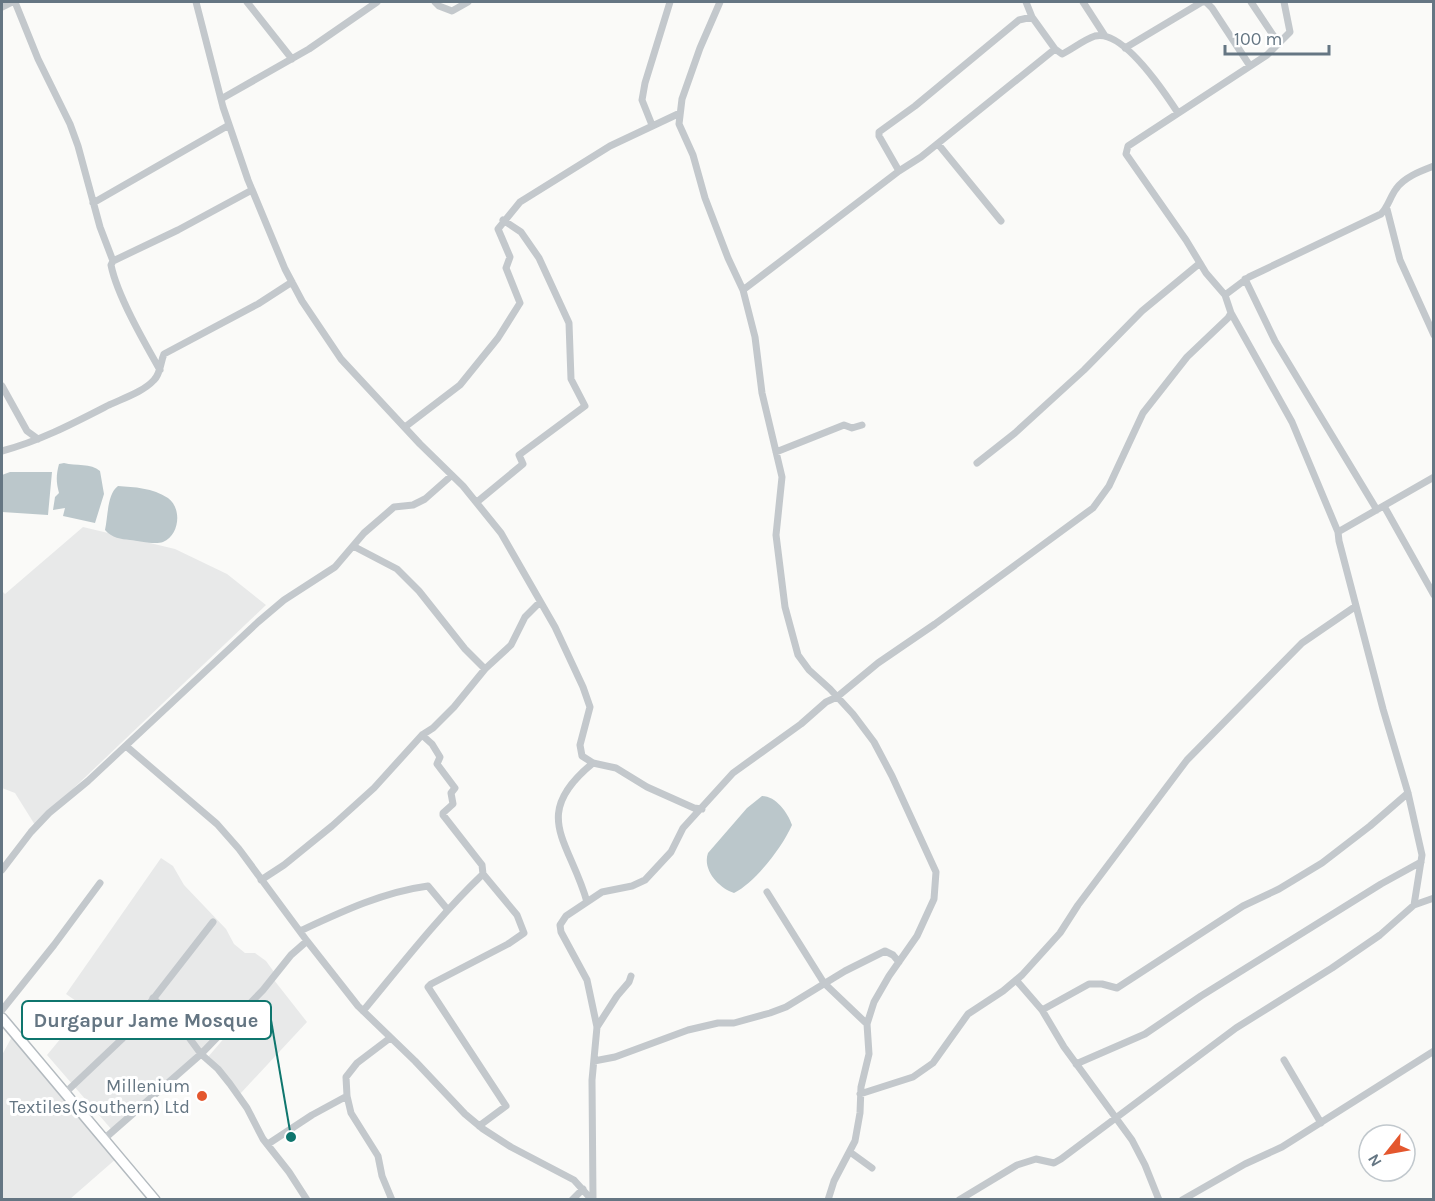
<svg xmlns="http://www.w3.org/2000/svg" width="1435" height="1201" viewBox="0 0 1435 1201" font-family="Karla,sans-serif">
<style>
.built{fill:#e8e9e9}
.water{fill:#bbc7cb}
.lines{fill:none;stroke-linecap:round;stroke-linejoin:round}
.secondary-casing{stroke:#b3babf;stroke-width:12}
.minor{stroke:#c3c8cc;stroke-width:7}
.secondary{stroke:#fff;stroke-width:9}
.poi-dot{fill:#e4572e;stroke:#fff;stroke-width:2}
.labels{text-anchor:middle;stroke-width:6;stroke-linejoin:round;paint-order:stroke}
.poi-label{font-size:18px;fill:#657683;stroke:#fff;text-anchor:end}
.leader{fill:none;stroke:#0f766e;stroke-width:2}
.callout-dot{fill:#0f766e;stroke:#fff;stroke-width:2}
.callout{fill:#fff;stroke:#0f766e;stroke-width:2}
.callout-label{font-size:20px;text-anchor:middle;font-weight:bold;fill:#657683}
</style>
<rect width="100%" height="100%" fill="#fafaf8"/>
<path class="built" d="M83 527 175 549 227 574 266 605 35 825 15 793 2 788V591L5 594Z
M161 858 173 866 184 885 226 929 234 944 245 953H255L266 961 274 972 213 1044 112 1130 47 1055 86 1008 66 994Z
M274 980 307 1022 240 1094 208 1057Z
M14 1033 117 1158 70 1199H2V1055Z"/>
<path class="water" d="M64 463C76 466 91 463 100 471L104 494 95 523 63 516 65 508 53 510 55 497 59 493C56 482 56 475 59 464Z
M10 472H52L48 515 2 512V475Z
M118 486C134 487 153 488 168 498 182 508 180 535 163 542 155 545 139 541 130 540 121 539 112 538 105 530 108 517 107 494 118 486Z
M762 796C776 796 788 813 792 825 783 846 755 883 734 893 719 888 702 870 708 853L747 808Z"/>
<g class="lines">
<defs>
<path id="secondary" d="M2 1018 155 1200"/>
</defs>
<use href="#secondary" class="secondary-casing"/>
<path class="minor" d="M15 2 38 59 70 124 78 146 100 227 113 261 111 265C117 295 144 342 160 370
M196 2 223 107 248 180 285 269 302 301 341 359 420 444 463 486 501 533 555 627 583 687 590 707 580 745 582 756 593 763 616 768 647 787 694 808 702 809
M247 2 292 59
M435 2 439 6 452 11 468 2
M720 2 700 48 682 99 679 124 693 155 705 198 728 258 743 290 755 337 762 393 782 477 776 535 785 607 798 655 809 670 830 689 853 714 874 742 892 776 936 872 934 899 917 936 889 976 874 1002 867 1024 869 1054 861 1087 860 1113 855 1141 834 1181 828 1200
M1026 2 1032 17
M1083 2 1105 36
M1202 2H1206L1212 8 1250 66
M1251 2 1279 44
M2 7 12 2
M1125 48 1202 2
M221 99 309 49 377 2
M652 125 642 100 645 83 670 2
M938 144 1001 221
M899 171 921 157 1055 49
M93 203 229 125
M1387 209 1400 260 1434 335
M113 261 178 230 252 190
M1245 279 1275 341 1377 510
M743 290 899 171 879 136V132L915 106 1019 20 1032 17 1055 49 1062 54C1073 49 1083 40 1095 36 1123 29 1165 93 1178 113
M1225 295 1206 273 1186 240 1126 154 1128 146 1267 55 1290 32 1284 2
M1231 313 1292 422 1338 532 1339 541 1383 709 1408 793 1422 855 1414 905
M2 386 27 431 38 439
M405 427 460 385 498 338 520 303 506 268 510 257 498 229 520 202 610 146 680 113
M2 451C40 441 74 423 109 405 124 398 143 392 154 380 161 373 160 363 164 354L258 304 292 282
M776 452 844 425 852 428 862 425
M977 463 1015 433 1084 370 1142 311 1200 263
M477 502 523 464 519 455 585 406 571 379 569 323 539 258 521 232 503 220
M1384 506 1434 595
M1338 532 1434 477
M353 546 397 569 419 591 465 649 485 669
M126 746 217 824 239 849 307 941 358 1006 415 1061 465 1114 483 1129 511 1147 574 1180 592 1200
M2 870 31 832 49 813 88 781 258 622 284 600 335 567 364 533 394 507 413 505 425 499 451 476
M261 880 284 865 332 826 374 788 422 735 433 728 454 707 485 669 511 645 525 617 540 602
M767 892 824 983 867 1024
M587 902 602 892 632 886 645 880 671 852 683 828 733 773 801 724 826 702 837 697 878 663 935 624 1093 508 1109 486 1143 413 1187 357 1228 318 1231 313 1225 295 1249 277 1381 214C1388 207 1390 197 1396 189 1404 177 1421 171 1434 166
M300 931C341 912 383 892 428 886L448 910
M1016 980 1042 1010 1064 1047 1132 1140 1145 1165 1159 1200
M153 998 179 1024 201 1054 218 1069 230 1084 247 1108 263 1139 289 1172 307 1200
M2 1010 54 945 100 883
M1042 1010 1089 984H1102L1117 988 1243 906 1279 889 1322 863 1370 826 1408 793
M363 1011C402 964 439 916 483 874L482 865 443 815V813L453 804 451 793 455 788 437 764 440 757 432 744 422 735
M597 1027 617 996 629 982 631 976
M390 1038 357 1063 346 1077 347 1096 351 1113 378 1156 382 1176 392 1200
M1284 1060 1321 1123
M594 1061 615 1057 688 1030 718 1023H734L770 1013 786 1007 845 971 885 951 893 955 899 962
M1076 1064 1145 1034 1201 996 1381 884 1421 862
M65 1093 122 1039 213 922
M860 1094 913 1077 933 1063 968 1014 1003 991 1022 975 1060 933 1078 905 1187 760 1302 643 1356 606
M479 1126 506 1106 428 987 431 984 508 944 524 933 517 915 483 874
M104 1139 201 1054 263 990 291 955 307 941
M268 1144 312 1115 347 1096
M850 1152 872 1168
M572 1200 583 1189
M593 1200 592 1080 597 1027 587 980 561 932 560 925 566 916 587 902C570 841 529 815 593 763
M959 1200 1017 1165 1036 1159 1054 1163 1061 1159 1236 1028 1332 968 1380 935 1414 905 1434 898
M1182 1200 1245 1164 1282 1147 1434 1051"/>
<use href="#secondary" class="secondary"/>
</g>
<circle class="poi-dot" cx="202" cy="1096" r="6"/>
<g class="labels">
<g class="poi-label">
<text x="190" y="1092">Millenium<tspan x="190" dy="21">Textiles(Southern) Ltd</tspan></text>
</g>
</g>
<path class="leader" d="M291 1137L271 1020"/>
<circle class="callout-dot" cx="291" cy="1137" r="6"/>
<rect class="callout" x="22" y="1001" width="249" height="38" rx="6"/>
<g class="callout-label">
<text x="146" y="1027">Durgapur Jame Mosque</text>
</g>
<rect width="1435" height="1201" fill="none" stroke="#657683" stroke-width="6"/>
<g transform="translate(1387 1153) rotate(239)"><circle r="28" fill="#ffffff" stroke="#c1c8cd" stroke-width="1.5"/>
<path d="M0-4.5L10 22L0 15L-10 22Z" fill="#e4572e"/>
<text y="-9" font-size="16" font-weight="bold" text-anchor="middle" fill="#657683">N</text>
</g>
<path d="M1225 45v9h104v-9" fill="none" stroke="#657683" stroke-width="3"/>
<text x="1234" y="45" font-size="18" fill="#657683" stroke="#ffffff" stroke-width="4.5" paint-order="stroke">100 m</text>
</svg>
